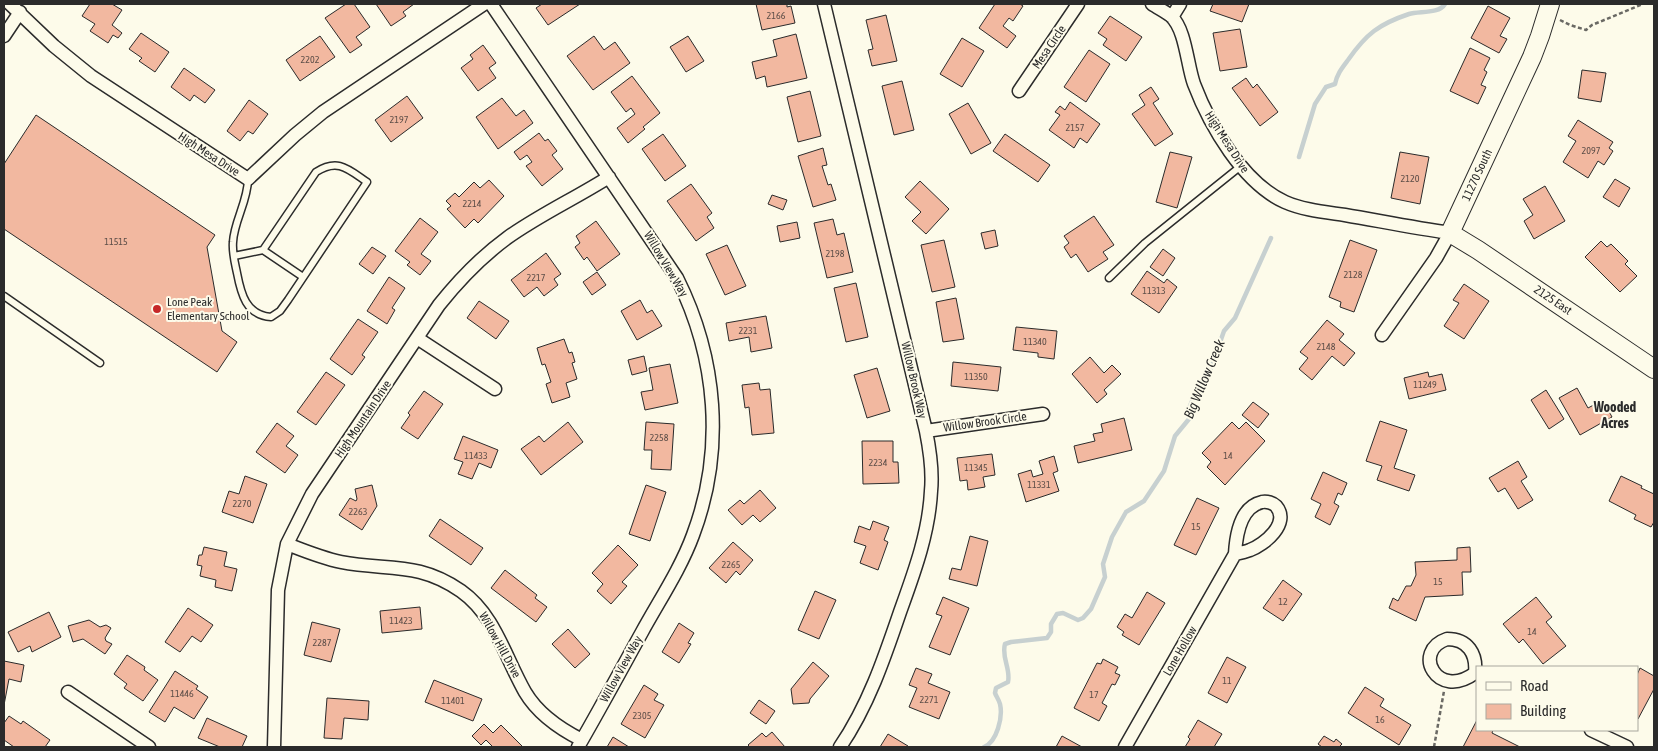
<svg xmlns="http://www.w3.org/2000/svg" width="1658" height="751" viewBox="0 0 1658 751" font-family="'Asap Condensed',sans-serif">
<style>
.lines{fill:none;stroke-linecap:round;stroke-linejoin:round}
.stream{stroke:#c7d0d0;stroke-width:4.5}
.building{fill:#f2b8a0;stroke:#2b2b2b}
.lane-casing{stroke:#2b2b2b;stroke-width:9}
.street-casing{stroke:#2b2b2b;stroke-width:15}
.secondary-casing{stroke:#2b2b2b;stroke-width:20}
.path{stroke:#6a6964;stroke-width:2.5;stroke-dasharray:4 2.5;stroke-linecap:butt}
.lane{stroke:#fdfbea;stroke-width:6}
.street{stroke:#fdfbea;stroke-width:12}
.secondary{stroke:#fdfbea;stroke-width:18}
.poi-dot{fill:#c62828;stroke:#fdfbea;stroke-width:2}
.labels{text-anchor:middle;stroke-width:4;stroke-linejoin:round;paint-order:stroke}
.number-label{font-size:10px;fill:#5d4e48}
.street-label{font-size:12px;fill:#2b2b2b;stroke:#fdfbea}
.poi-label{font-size:12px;fill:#2b2b2b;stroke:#fdfbea;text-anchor:start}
.water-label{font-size:14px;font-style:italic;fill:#2b2b2b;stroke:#fdfbea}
.neighbourhood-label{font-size:14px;font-weight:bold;fill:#2b2b2b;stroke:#fdfbea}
</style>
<rect width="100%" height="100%" fill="#fdfbea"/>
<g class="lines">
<path class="stream" d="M1299 157 1315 104 1326 87 1335 84C1337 74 1342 68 1348 60 1366 34 1379 24 1409 14 1420 11 1439 14 1445 4
M984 747C997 742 1003 717 1000 704 999 700 996 696 995 693L996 688 1008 682C1011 669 1001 657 1005 644L1011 642 1047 638 1051 632V624L1057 614 1063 613 1078 620 1083 618 1091 609 1105 577 1103 564 1112 537 1126 512 1144 501 1164 471 1175 436 1189 419 1190 406 1196 392 1211 368 1224 331 1235 318 1271 238"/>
</g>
<path class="building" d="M90 4H112L122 10 112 25 122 33 118 38 113 35 108 43 90 31 95 24 82 16Z
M346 4H354L370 27 356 37 362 45 350 53 325 18Z
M376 4H414L403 12 406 16 391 26Z
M542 4H580L548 25 536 8Z
M756 4H787V7L791 6 795 23 762 30Z
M995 4H1020L1023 6 1013 21 1009 18 1003 26 1016 36 1007 48 979 28Z
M1213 4H1249L1242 22 1210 11Z
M1488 6 1510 18 1500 36 1507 39 1499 53 1471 38Z
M886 15 897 61 872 66 868 50 873 49 866 20Z
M1110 16 1142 37 1126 61 1103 45 1107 39 1098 33Z
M1240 29 1247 67 1220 71 1213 33Z
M141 33 169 52 155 72 139 61 142 58 129 49Z
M796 34 807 78 767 87 765 76 756 79 752 62 777 56 773 40Z
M320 36 335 57 300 81 286 60Z
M594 36 604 50 615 42 630 63 593 90 567 56Z
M688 36 704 61 686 72 670 47Z
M962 38 984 51 962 87 940 74Z
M483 45 496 63 489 68 496 78 478 91 461 68 473 59 470 55Z
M1470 48 1490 58 1484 70 1487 72 1481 85 1486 87 1478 104 1450 91Z
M1089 50 1110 64 1086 102 1064 87Z
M184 68 215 90 205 103 194 95 190 101 171 87Z
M1582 70 1606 73 1601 102 1578 98Z
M632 76 660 113 643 127 645 129 628 143 617 128 635 114 631 108 626 112 611 92Z
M1246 78 1253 88 1257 84 1278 112 1260 126 1232 88Z
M902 81 914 130 894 135 882 86Z
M1151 87 1159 99 1153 103 1173 134 1155 146 1132 114 1145 105 1139 95Z
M810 91 821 136 798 142 787 97Z
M407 96 423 118 391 142 375 120Z
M502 98 516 116 524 110 533 123 498 149 476 117Z
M249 100 268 114 253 134 248 131 240 141 227 131Z
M1070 102 1100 124 1087 143 1080 138 1074 148 1049 130 1060 115 1055 112 1060 106 1065 110Z
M968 103 991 143 971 154 949 114Z
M36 115 215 235 207 247 222 331 237 342 217 372 4 229V164Z
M1578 120 1613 142 1609 148 1613 151 1604 165 1598 161 1588 178 1563 162 1576 141 1568 136Z
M539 133 545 141 548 139 557 151 552 155 563 169 542 186 526 166 532 162 527 155 520 160 514 152Z
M663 134 686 166 665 181 642 149Z
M1005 134 1050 165 1038 182 993 151Z
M823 148 827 165 822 166 828 185 831 184 836 200 813 207 798 156Z
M1170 152 1192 157 1177 208 1156 202Z
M1400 152 1429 157 1420 204 1391 198Z
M1615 179 1630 188 1619 207 1603 197Z
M489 180 504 196 478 223 474 219 465 228 447 209 451 206 446 201 455 193 459 197 474 182 480 188Z
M920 181 949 209 926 234 912 221 921 212 905 197Z
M691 184 712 213 707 217 714 228 696 241 667 201Z
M1545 186 1565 221 1534 239 1524 221 1533 215 1523 199Z
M772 195 787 200 783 210 768 204Z
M1094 216 1114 245 1103 252 1108 259 1088 272 1076 254 1071 258 1064 247 1069 243 1064 236Z
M420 218 438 232 421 254 431 261 420 275 407 265 410 262 395 251Z
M833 219 837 235 844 233 853 272 827 278 814 223Z
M596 221 620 254 597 271 587 257 584 260 575 247 580 243 576 236Z
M797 222 800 238 780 242 777 226Z
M995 230 998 246 985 249 981 233Z
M944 240 955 287 932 292 921 245Z
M1350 240 1377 250 1354 312 1340 307 1341 302 1329 297Z
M1601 241 1607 247 1611 244 1628 261 1625 264 1637 276 1620 292 1585 257Z
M727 245 746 286 725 295 706 254Z
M372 247 386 256 373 274 359 264Z
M1163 249 1175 258 1163 276 1150 267Z
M546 253 561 274 554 279 558 285 544 296 537 287 524 297 511 280Z
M1147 271 1164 283 1167 279 1177 287 1159 313 1131 294Z
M597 272 606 285 592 295 583 282Z
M389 277 405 288 392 308 395 310 387 324 367 311Z
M856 283 868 337 846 342 834 288Z
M1464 284 1489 301 1464 339 1444 326 1459 303 1453 300Z
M956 298 964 339 943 342 936 302Z
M640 300 647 313 652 310 662 326 637 340 621 311Z
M479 301 509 321 496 339 467 318Z
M766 316 772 348 751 352 749 337 729 341 726 323Z
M358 319 378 332 362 355 365 357 352 375 330 359Z
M1327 320 1344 334 1339 340 1355 353 1344 366 1332 356 1312 380 1299 369 1308 358 1300 352Z
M1016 327 1057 331 1054 359 1038 357V353L1013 350Z
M564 339 569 353 572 352 575 362 572 363 577 379 566 383 570 397 552 403 546 384 551 382 545 364 542 365 537 348Z
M644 356 647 371 632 375 628 360Z
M1090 357 1104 373 1112 365 1121 374 1104 390 1107 394 1097 403 1072 374Z
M953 362 1001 367 998 391 951 386Z
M670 364 678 403 645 410 641 392 653 390 649 368Z
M877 368 890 411 867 418 854 375Z
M326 372 345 385 316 425 297 412Z
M1428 372 1429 377 1442 374 1446 390 1409 399 1404 378Z
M759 383 760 390 770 389 774 433 752 435 749 407 745 408 742 385Z
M1577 388 1588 408 1603 400 1612 417 1580 435 1559 398Z
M1546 390 1564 419 1549 429 1531 400Z
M424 391 443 404 418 439 401 428 410 415 408 413Z
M1253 402 1269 414 1258 428 1242 415Z
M1124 418 1132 450 1078 463 1074 446 1095 441 1093 434 1103 432 1101 424Z
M1380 421 1407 430 1394 468 1415 475 1409 491 1377 480 1382 466 1366 461Z
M568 422 583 442 541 475 521 449 539 436 544 442Z
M646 422 674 424 671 470 651 469 652 450H644Z
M1232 422 1239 429 1246 422 1265 441 1225 485 1207 467 1211 462 1202 453Z
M277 423 294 436 286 446 298 455 285 473 256 452Z
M463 436 498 450 491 468 479 463 472 479 458 474 463 462 454 459Z
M862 441H893V462H898L899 483 863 484Z
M992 454 995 475 983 477 985 487 968 490 967 480 960 481 957 458Z
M1054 456 1058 471 1053 473 1059 491 1026 502 1018 474 1031 470 1033 477 1043 474 1039 461Z
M1518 461 1527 477 1521 481 1533 500 1518 509 1505 488 1498 492 1489 478Z
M1323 472 1347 483 1342 495 1338 493 1334 503 1339 506 1330 525 1315 517 1321 504 1311 499Z
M245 476 267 484 253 523 222 512 229 491 239 494Z
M1621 476 1642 486 1641 488 1654 494V493V522L1651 527 1634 519 1636 515 1609 501Z
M372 485 377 506 362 530 339 515 350 498 356 501 357 499 355 489Z
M646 485 666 492 650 541 629 534Z
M760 490 776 508 760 522 753 515 742 525 728 510 740 500 744 504Z
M1197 498 1219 508 1196 555 1174 545Z
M440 519 483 548 471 565 429 536Z
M873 521 889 527 884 540 888 542 878 570 860 563 866 546 854 542 859 526 870 530Z
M970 536 988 541 977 586 949 579 952 568 961 570Z
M733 542 753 560 740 575 736 571 726 583 709 568Z
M618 545 638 565 622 582 627 586 611 604 597 591 603 584 592 573Z
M204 547 227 552 224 566 237 569 232 591 215 587 216 580 200 576 202 566 197 565 199 555H202Z
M1470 547 1471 572H1462L1463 595 1425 597 1416 621 1389 608 1393 598 1398 601 1406 586H1411L1416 575 1415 562 1457 560V548Z
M505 570 537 595 535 598 547 607 536 622 491 588Z
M1283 580 1302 594 1283 621 1263 608Z
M815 591 836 600 819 639 798 630Z
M1147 592 1165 603 1139 645 1122 635 1124 632 1117 627 1125 614 1132 618Z
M943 597 969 608 950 655 929 647 942 616 936 614Z
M1536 597 1552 617 1546 622 1566 646 1543 664 1523 639 1519 643 1503 624Z
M420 607 422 629 382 633 380 611Z
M188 608 213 625 201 642 192 636 180 652 165 642Z
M49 612 61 637 32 652 30 646 18 652 8 632Z
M89 620 100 627 106 625 111 628 105 638 106 641 112 644 105 654 83 639 73 642 68 626Z
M312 622 340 629 331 662 304 655Z
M679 623 694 633 688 643 691 644 679 663 662 652Z
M568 629 590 654 575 668 552 644Z
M127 655 145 667 144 670 158 680 143 701 124 688 127 684 114 674Z
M1227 657 1246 667 1227 703 1208 693Z
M1103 659 1118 667 1115 673 1120 675 1115 685 1112 684 1102 703 1107 706 1099 721 1074 708 1097 663 1101 664Z
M4 661 24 665 21 682 9 679 4 705Z
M813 662 829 676 810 699 809 703 793 704 791 689Z
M916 668 932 674 928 683 950 692 939 719 909 707 917 688 909 685Z
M1640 668 1654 676V689L1638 719 1637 718V675Z
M175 671 198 686 196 689 208 697 194 719 174 707 165 722 149 712Z
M434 680 482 699 473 721 425 702Z
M644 685 658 694 654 700 664 705 645 738 621 724Z
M1365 687 1384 699 1380 706 1411 725 1399 745 1348 713Z
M327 698 369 701 368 720 344 718 342 739 324 738Z
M759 700 775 711 766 724 750 713Z
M9 716 21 724 23 721 50 740 45 747H14L4 740V723Z
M207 718 247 736 242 747H220L198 738Z
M1198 720 1222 734 1214 747H1185L1190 739 1188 737Z
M1477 720V730H1493L1492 733 1520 747H1463Z
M484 724 493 733 501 725 523 747H493L486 740 481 745 472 736Z
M772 732 785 747H750L748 745 762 733 766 737Z
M888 734 908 746V747H880Z
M1062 736 1082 747H1056Z
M1324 736 1334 742 1336 739 1342 744 1340 746 1342 747H1322L1318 744Z
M613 737 629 747H607Z"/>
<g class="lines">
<defs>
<path id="lane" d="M263 250 303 277
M234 256 263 250 316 172C338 158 348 169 367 182L288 300 280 311 271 317C246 315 241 294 237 273 235 263 232 253 233 242 234 221 248 201 248 179
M1109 278 1145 243 1241 166
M4 296 100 363"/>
<path id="street" d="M10 4 54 46 91 76 248 179 295 135 323 112 484 4
M491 4 677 278C717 358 725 450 693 535 681 568 659 601 642 632 621 670 600 709 578 747
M824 4 926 431C930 451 933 471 931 491 929 533 914 573 900 612 884 659 868 706 840 747
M1152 4C1158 8 1166 12 1171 16 1186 30 1187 65 1194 84 1210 126 1243 183 1285 202 1303 210 1325 212 1345 215 1380 221 1415 228 1450 233L1436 258 1382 335
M1172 17 1180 4
M4 36 20 12
M1019 91 1078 4
M417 338 495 389
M926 431 1043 414
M287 544C305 551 322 558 341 562 387 571 418 561 461 591 495 615 505 657 525 692 538 714 560 729 582 740
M1447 639C1468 639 1477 654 1475 673 1437 701 1411 651 1447 639Z
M68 692 149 747
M1591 730 1627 747
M274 747 278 590 287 544 312 494 439 305C459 280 481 257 507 238 539 215 576 198 609 177
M1125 747 1235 554C1236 536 1240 507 1262 502 1267 501 1273 503 1276 506 1291 523 1264 545 1250 550 1245 552 1240 553 1235 554"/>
<path id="secondary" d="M1550 4 1540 36 1532 57 1450 233 1478 250 1654 369"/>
</defs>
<use href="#lane" class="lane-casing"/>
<use href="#street" class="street-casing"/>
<use href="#secondary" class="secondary-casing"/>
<path class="path" d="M1560 20 1570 25 1586 30 1592 25 1643 4
M1434 747 1444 691"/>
<use href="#lane" class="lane"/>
<use href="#street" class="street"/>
<use href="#secondary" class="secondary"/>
</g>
<circle class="poi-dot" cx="157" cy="309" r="5"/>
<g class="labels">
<g class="number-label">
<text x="776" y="19">2166</text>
<text x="310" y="63">2202</text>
<text x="399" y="123">2197</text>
<text x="1075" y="131">2157</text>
<text x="1591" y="154">2097</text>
<text x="1410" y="182">2120</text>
<text x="472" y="207">2214</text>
<text x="116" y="245">11515</text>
<text x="835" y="257">2198</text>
<text x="1353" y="278">2128</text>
<text x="536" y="281">2217</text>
<text x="1154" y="294">11313</text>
<text x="748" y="334">2231</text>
<text x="1035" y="345">11340</text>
<text x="1326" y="350">2148</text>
<text x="976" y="380">11350</text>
<text x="1425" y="388">11249</text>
<text x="659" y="441">2258</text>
<text x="476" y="459">11433</text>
<text x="1228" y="459">14</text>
<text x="878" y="466">2234</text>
<text x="976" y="471">11345</text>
<text x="1039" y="488">11331</text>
<text x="242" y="507">2270</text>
<text x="358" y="515">2263</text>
<text x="1196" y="530">15</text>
<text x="731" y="568">2265</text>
<text x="1438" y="585">15</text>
<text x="1283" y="605">12</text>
<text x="401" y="624">11423</text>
<text x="1532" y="635">14</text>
<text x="322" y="646">2287</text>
<text x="1227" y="684">11</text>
<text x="182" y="697">11446</text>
<text x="1094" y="698">17</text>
<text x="929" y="703">2271</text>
<text x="453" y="704">11401</text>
<text x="642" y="719">2305</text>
<text x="1380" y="723">16</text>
</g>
<g class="street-label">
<text transform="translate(1049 47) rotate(-56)" y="4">Mesa Circle</text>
<text transform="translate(1227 142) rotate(57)" y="4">High Mesa Drive</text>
<text transform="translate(209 154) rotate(33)" y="4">High Mesa Drive</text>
<text transform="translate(1477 175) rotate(-65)" y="4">11270 South</text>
<text transform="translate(666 264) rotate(59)" y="4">Willow View Way</text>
<text transform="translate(1553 300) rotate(34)" y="4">2125 East</text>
<text transform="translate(914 380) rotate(77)" y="4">Willow Brook Way</text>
<text transform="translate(363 419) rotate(-56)" y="4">High Mountain Drive</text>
<text transform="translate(985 422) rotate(-8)" y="4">Willow Brook Circle</text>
<text transform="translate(500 645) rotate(61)" y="4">Willow Hill Drive</text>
<text transform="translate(1180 651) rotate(-60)" y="4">Lone Hollow</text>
<text transform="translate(621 669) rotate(-61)" y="4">Willow View Way</text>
</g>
<g class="poi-label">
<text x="167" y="306">Lone Peak<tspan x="167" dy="14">Elementary School</tspan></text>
</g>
<g class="water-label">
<text transform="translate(1204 379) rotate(-67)" y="5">Big Willow Creek</text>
</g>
<g class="neighbourhood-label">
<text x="1615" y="412">Wooded<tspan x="1615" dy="16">Acres</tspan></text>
</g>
</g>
<rect width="1658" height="751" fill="none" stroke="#2b2b2b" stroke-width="10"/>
<rect x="1476" y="666" width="162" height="65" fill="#fdfbea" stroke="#a9a89e"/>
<rect x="1486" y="682" width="25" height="8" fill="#fdfbea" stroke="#a9a89e"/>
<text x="1520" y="691" font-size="15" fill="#2b2b2b">Road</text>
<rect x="1486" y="704" width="25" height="15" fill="#f2b8a0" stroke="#a9a89e"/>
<text x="1520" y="716" font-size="15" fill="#2b2b2b">Building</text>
</svg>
